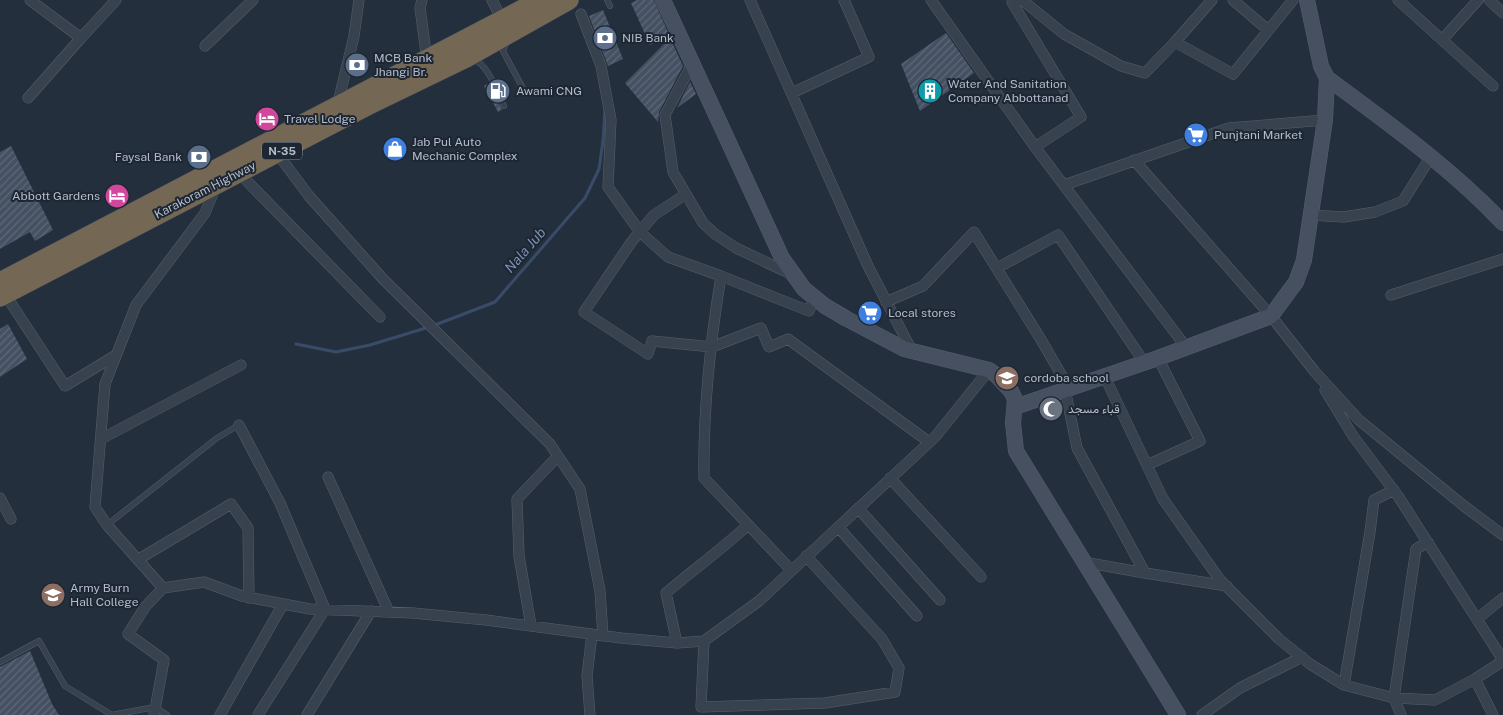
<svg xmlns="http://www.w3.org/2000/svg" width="1503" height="715" viewBox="0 0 1503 715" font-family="'Public Sans',Vazirmatn,sans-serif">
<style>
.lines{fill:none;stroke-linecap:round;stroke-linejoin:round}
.stream{stroke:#394c67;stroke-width:3}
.building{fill:url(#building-hatch)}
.lane-casing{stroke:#565f6c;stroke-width:6}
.street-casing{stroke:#565f6c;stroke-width:11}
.secondary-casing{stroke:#565f6c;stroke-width:16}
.highway-casing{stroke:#434c59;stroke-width:20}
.lane{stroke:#38414e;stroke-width:5}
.street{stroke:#38414e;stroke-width:10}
.secondary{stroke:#465061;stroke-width:15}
.highway{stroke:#746855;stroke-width:19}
.labels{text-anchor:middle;stroke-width:4;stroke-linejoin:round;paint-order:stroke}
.shield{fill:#1d2633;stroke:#878f9c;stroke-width:1}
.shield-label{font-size:11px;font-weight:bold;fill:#b4bcc9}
.poi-label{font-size:12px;fill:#b4bcc9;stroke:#1d2633;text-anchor:start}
.street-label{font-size:12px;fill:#b4bcc9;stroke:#1d2633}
.water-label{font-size:14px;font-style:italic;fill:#7c92b1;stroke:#1d2633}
</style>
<defs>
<pattern id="building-hatch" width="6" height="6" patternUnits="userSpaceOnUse" patternTransform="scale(1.25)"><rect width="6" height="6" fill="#455162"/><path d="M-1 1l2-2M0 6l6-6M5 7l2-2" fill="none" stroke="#5d6877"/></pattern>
</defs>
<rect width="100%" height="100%" fill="#242f3e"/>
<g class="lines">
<path class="stream" d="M435 325 495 302 585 198 599 169 603 141 605 110
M296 344 336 352 370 345 429 327"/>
</g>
<path class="building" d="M637 0H654L669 35 650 45 631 3Z
M603 10 623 59 608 66 589 16Z
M946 33 974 73 920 111 901 64Z
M670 38 683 66 659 112 658 122 625 83Z
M690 82 696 94 677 108Z
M489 83 502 110 498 112 484 86Z
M11 146 53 230 35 241 30 232 0 249V152Z
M8 324 27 359 0 377V329Z
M30 651 52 704 59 715H0V667Z"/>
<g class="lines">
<defs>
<path id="lane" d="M607 0 610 6
M507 41 503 51 526 94
M474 60C488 64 498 93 504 106
M107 525 217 438 239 425
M0 662 39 641 65 686 112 715
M112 715 155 707 167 715"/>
<path id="street" d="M30 0 81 38 116 0
M422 0 420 8 427 60
M492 0 502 20
M750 0 868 266 912 351
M931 0 1035 147 1081 117 1012 2
M1022 0 1064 34 1121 66 1145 73 1175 42
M1212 0 1175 42 1233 74 1293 0
M1233 0 1268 30
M1398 0 1493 86
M1489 0 1503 13
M581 14 601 66 611 120 608 187 640 232 668 257 721 276
M1442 40 1478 0
M205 46 253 0
M692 64 665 115 673 172 703 223 715 234 736 248 793 275
M792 93 869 57 844 0
M28 98 81 38
M337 107 354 36 359 0
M1035 147 1186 347
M277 153 309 196 383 279 550 444 580 489 600 591 603 636
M1134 160 1271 316 1315 372 1359 420 1464 506 1503 535
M239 173 380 317
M1064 185 1229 128 1325 120
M216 186 205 213 136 305 105 384 95 507 107 525 163 588 204 582 242 596 310 609 413 613 486 620 621 638 677 643 704 641 759 601 935 437 989 370
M686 194 654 215 632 241 584 312 648 354 652 341 712 347 761 328 769 347 788 339 929 442
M1310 215 1344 217 1375 212 1403 201 1430 158
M997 268 1058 235 1144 362
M5 294 65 386 116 355
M1391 295 1503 259
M886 302 923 286 974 232 1040 338 1069 388
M1104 375 1163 499 1220 580 1279 639 1310 664 1344 685 1394 698 1435 700 1475 679 1503 661
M1065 389 1077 448 1145 573 1227 586
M1325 390 1353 436 1398 496 1503 660
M239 425 280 503 325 609 258 715
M101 439 241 365
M1147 465 1200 441 1158 358
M328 477 389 612
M890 478 981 577
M0 498 11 519
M858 508 940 600
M838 527 917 616
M139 559 231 504 248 528 249 598
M1083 562 1145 573
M791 570 704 478C703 411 710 343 721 276L809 311 814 298
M1477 619 1503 598
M531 626 519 556 517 499 558 456
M704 641 701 707 825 703 895 692 899 668 882 639 806 556
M677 643 666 593C693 570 722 549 748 525
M1475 679 1493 715
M1344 685 1370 532 1374 500 1394 490
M154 715 164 660 128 634 145 607 163 588
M220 715 283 604
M307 715 371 611
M590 715 587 676 592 634
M1202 715 1240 688 1302 657
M1401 715 1394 698 1416 549 1428 542"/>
<path id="secondary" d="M663 0 782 258 804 289 825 306 847 319 904 349 989 370 996 375 1011 391 1015 399 1013 423 1016 451 1178 715
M1327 78C1388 123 1451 168 1503 223
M1015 407 1158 358 1271 316 1296 282 1304 260 1325 120 1327 78 1321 66 1307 0"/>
<path id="highway" d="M0 282 540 0
M0 297 369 105 466 58 569 0"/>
</defs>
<use href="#lane" class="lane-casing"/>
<use href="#street" class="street-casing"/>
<use href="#secondary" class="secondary-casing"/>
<use href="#highway" class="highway-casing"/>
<use href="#lane" class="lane"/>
<use href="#street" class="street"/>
<use href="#secondary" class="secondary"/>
<use href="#highway" class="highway"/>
</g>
<defs>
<symbol id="bank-disc" viewBox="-11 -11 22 22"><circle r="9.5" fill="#5c6f8a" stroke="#1d2633"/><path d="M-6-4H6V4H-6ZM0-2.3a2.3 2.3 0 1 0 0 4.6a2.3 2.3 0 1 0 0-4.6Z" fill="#fff"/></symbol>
<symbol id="fuel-disc" viewBox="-11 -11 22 22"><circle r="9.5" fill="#5c6f8a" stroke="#1d2633"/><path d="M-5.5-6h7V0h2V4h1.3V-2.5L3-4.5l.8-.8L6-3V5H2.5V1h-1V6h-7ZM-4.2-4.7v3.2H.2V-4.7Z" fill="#fff"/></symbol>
<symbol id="building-disc" viewBox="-11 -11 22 22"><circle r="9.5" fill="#0f9aa8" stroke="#1d2633"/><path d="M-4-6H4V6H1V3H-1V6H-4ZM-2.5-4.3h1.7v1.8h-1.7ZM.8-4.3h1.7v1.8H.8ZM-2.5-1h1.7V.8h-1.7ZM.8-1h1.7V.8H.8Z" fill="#fff"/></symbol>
<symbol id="hotel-disc" viewBox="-11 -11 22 22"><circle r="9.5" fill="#d1479c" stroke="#1d2633"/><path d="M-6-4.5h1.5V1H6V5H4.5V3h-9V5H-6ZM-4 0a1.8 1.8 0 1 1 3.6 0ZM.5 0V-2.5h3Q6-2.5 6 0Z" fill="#fff"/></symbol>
<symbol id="supermarket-disc" viewBox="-11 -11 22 22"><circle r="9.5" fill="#3f7fe0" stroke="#1d2633"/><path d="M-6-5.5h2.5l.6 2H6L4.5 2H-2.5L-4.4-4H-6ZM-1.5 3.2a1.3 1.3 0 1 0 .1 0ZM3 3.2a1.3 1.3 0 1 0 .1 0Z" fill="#fff"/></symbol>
<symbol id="shop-disc" viewBox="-11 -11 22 22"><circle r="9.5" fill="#3f7fe0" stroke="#1d2633"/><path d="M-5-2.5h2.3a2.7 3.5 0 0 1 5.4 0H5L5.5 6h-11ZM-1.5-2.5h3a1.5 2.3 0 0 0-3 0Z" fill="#fff"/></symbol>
<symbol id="school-disc" viewBox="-11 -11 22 22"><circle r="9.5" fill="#8d6e63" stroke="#1d2633"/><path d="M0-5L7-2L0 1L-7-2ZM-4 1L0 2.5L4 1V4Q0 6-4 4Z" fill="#fff"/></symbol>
<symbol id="mosque-disc" viewBox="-11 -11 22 22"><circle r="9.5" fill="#6b7280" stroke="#1d2633"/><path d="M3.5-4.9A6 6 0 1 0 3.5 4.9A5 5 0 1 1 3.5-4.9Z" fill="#fff"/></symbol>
<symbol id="university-disc" viewBox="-11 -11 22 22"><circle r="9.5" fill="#8d6e63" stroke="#1d2633"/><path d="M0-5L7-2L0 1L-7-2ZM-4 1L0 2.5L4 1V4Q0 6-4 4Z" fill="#fff"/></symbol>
</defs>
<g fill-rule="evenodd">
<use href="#bank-disc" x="591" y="24" width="28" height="28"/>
<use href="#bank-disc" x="343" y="51" width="28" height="28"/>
<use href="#fuel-disc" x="484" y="77" width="28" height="28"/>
<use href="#building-disc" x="916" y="77" width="28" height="28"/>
<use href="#hotel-disc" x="253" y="105" width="28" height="28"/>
<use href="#supermarket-disc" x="1182" y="121" width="28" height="28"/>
<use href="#shop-disc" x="381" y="135" width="28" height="28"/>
<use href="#bank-disc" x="185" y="143" width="28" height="28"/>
<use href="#hotel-disc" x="103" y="182" width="28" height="28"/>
<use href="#supermarket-disc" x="856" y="299" width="28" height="28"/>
<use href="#school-disc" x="993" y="364" width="28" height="28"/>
<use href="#mosque-disc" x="1037" y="395" width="28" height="28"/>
<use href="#university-disc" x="39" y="581" width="28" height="28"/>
</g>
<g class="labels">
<rect class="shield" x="262" y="142.5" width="40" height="17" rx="4"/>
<g class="shield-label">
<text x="282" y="155">N-35</text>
</g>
<g class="poi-label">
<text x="622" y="42">NIB Bank</text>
<text x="374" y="62">MCB Bank<tspan x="374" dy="14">Jhangi Br.</tspan></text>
<text x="948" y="88">Water And Sanitation<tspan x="948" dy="14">Company Abbottanad</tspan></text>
<text x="516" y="95">Awami CNG</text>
<text x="284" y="123">Travel Lodge</text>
<text x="1214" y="139">Punjtani Market</text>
<text x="412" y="146">Jab Pul Auto<tspan x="412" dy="14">Mechanic Complex</tspan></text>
<text x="182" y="161" text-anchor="end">Faysal Bank</text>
<text x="100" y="200" text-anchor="end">Abbott Gardens</text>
<text x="888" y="317">Local stores</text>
<text x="1024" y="382">cordoba school</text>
<text x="1068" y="413">قباء مسجد</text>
<text x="70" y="592">Army Burn<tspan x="70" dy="14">Hall College</tspan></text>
</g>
<g class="street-label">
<text transform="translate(205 190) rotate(-27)" y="4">Karakoram Highway</text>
</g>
<g class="water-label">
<text transform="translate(525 250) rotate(-49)" y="5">Nala Jub</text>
</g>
</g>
</svg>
